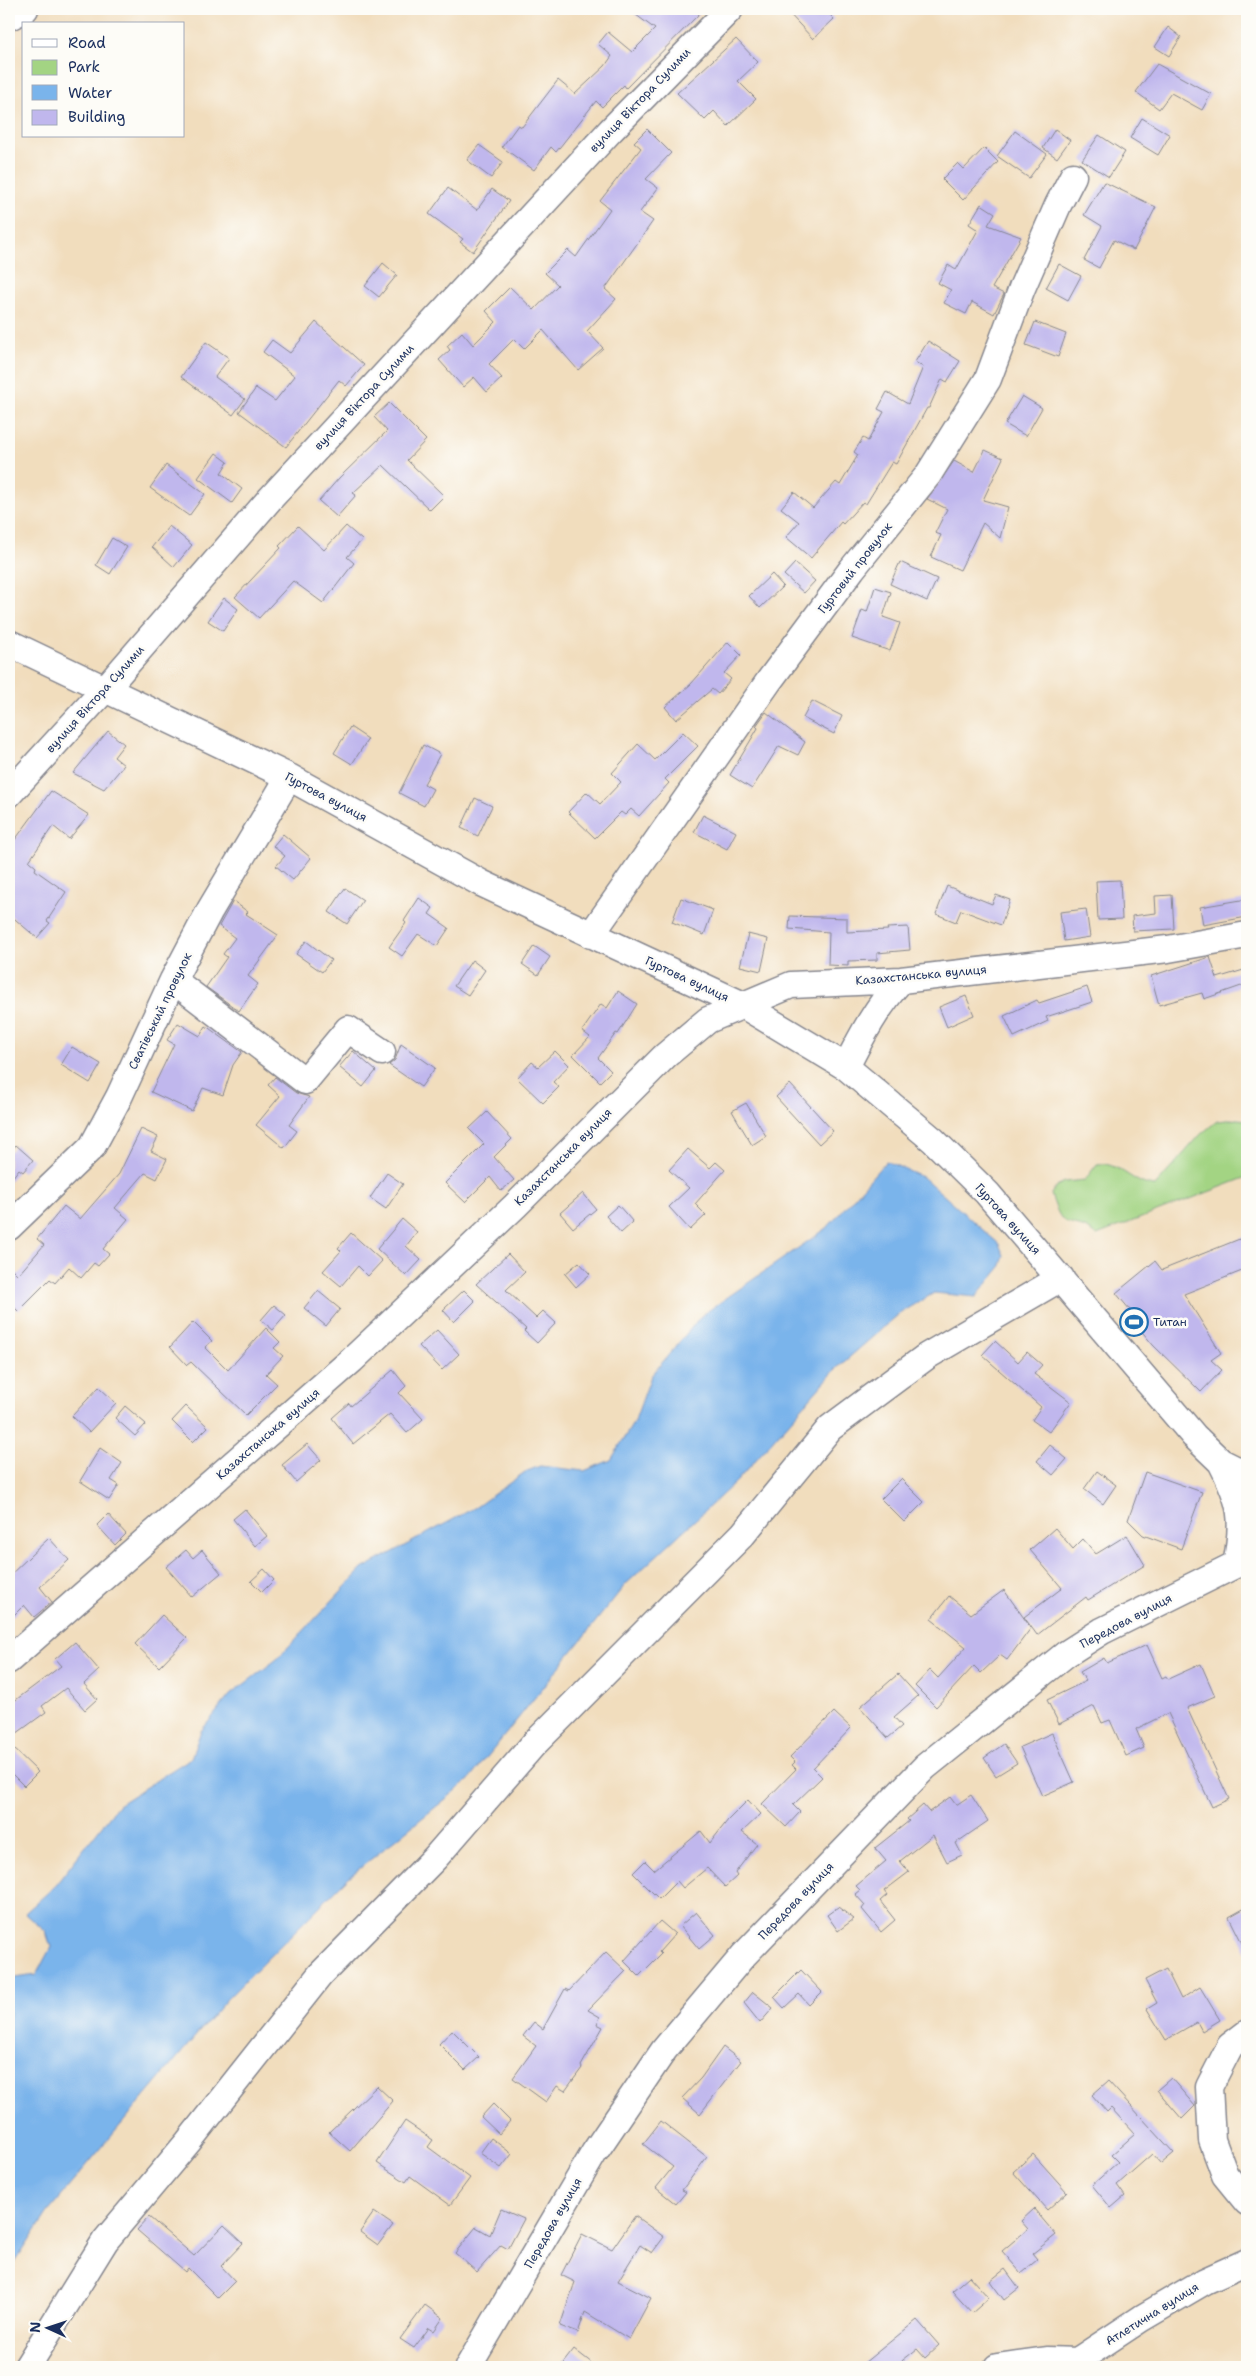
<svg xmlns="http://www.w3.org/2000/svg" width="1256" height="2376" viewBox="0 0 1256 2376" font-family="'Shantell Sans',sans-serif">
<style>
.green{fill:#a3d483;stroke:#5f8270}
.water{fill:#7ab4eb;stroke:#4a72a4}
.building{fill:#c0b7ed}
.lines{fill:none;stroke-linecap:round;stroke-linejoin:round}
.minor-casing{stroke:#86868e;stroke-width:29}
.minor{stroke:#fff;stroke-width:26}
.labels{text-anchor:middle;stroke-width:5;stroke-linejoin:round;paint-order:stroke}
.street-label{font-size:12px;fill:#1b2f5e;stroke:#fdfcf7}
.poi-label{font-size:12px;fill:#1b2f5e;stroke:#fdfcf7;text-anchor:start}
</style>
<rect width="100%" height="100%" fill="#fdfcf7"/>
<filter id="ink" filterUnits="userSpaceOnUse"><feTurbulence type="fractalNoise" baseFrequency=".02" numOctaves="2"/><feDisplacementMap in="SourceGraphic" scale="10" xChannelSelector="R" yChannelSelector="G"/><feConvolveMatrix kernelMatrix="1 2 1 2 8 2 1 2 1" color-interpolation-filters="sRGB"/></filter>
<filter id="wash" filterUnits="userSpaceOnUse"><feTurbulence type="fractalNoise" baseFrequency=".0096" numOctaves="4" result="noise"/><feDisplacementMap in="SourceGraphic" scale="20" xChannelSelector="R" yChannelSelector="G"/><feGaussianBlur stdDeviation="1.12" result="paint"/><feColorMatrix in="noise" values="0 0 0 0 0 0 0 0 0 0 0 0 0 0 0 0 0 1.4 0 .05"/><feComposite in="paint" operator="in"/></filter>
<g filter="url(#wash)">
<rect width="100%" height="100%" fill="#f1ddbd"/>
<path class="green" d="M1237 1119 1247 1120V1177L1097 1235C1069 1215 1064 1237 1051 1194L1056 1186 1065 1182 1085 1180 1097 1164C1119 1161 1133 1185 1155 1186L1201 1134 1217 1121Z"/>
<path class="water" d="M886 1161 924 1178 999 1244 1004 1256 1000 1268 976 1297 934 1293 899 1314 837 1368 737 1481 625 1585 468 1781 349 1877 225 2001 50 2209 9 2272V1979L36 1975 51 1947 46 1932 25 1913 54 1887 118 1805 191 1758 201 1731 230 1695 277 1659 362 1569 476 1507 525 1472 540 1466 584 1471 611 1460 635 1420 651 1376 702 1315 827 1228Z"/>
<g id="blocks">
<path class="building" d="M628 9H704L626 88 624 85 602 107 596 101 556 152 551 147 534 170 502 147 518 125 522 127 558 80 575 94 605 66 612 56 598 44 608 32 632 52 655 29Z
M785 9H824L834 19 813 39Z
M1168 27 1181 37 1169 56 1155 47Z
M736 39 758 62 738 81 756 99 728 126 714 111 705 120 677 93Z
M1157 64 1211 94 1202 110 1171 93 1159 109 1136 92Z
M1142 118 1170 135 1158 155 1130 138Z
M647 129 671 153 646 179 658 188 640 212 653 221 605 289 616 299 587 331 603 348 578 370 543 330 524 349 514 339 489 364 502 378 487 392 474 377 463 387 439 360 450 350 447 346 462 332 473 345 496 322 486 311 510 287 534 310 558 285 545 273 568 250 576 257 610 209 600 201 641 148 634 142Z
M1055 129 1070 140 1057 158 1043 148Z
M1015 131 1047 154 1029 178 997 156Z
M1099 135 1125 152 1109 177 1082 160Z
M479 145 503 162 491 178 467 160Z
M984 148 998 162 963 200 942 179 958 163 964 169Z
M1104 182 1156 207 1134 250 1114 240 1099 268 1084 260 1102 226 1084 215Z
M448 188 477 210 492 189 509 201 473 252 460 242 463 239 429 214Z
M981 204 995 213 988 225 1021 237 992 288 1004 294 994 314 972 302 966 314 944 303 951 290 938 283 948 265 956 270 978 230 969 224Z
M383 263 397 275 379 297 365 286Z
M1059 264 1081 276 1068 300 1046 288Z
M316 322 364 365 346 386 339 380 286 447 239 412 256 388 275 401 295 376 263 352 272 340 290 353Z
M1035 322 1066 334 1058 357 1026 345Z
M928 341 960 361 947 382 942 379 929 408H927L896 464 892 462 866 504 863 502 843 524 841 522 811 558 786 537 799 522 781 508 794 492 813 508 836 482 840 485 858 455 854 452 863 438 868 441 884 412 878 409 887 392 908 404 923 367 915 362Z
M206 342 229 358 215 377 245 399 233 415 181 377Z
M1022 396 1042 408 1026 436 1005 424Z
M389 403 426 440 407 460 444 496 430 510 383 465 353 493 356 495 337 517 319 501 339 478 387 431 374 417Z
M985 450 1003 458 983 500 1008 507 1000 538 983 523 960 570 931 557 941 535 935 533 947 509 927 499 954 461 974 472Z
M216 453 228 462 221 473 242 489 232 503 198 478Z
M166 465 205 494 189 516 150 488Z
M169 526 192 545 174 567 152 547Z
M298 526 324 550 346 526 362 540 347 557 354 563 323 603 293 581 259 618 235 597 281 548 279 546Z
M112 538 127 547 110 574 96 565Z
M900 562 937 579 927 601 890 584Z
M795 563 815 581 804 593 784 575Z
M772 574 783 586 760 608 749 596Z
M875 587 891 592 883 617 900 623 890 651 852 638 862 610 867 612Z
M224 598 238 609 223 631 208 621Z
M728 642 741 655 724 673 731 679 718 694 712 689 676 720 665 707 691 684Z
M812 701 842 716 834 734 803 718Z
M766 712 805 742 798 755 779 746 752 789 730 775 758 728 756 726Z
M350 727 368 739 352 764 334 753Z
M108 731 124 744 114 757 124 765 104 789 73 773Z
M683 732 698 746 665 779 669 783 639 816 631 809 625 815 621 812 595 838 568 812 587 792 600 804 621 782 612 773 638 744 655 760Z
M423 745 440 754 424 784 433 789 424 806 399 793Z
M51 791 89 815 69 839 53 826 29 861 36 867 35 870 66 892 47 921 50 923 37 938 9 914V848Z
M475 798 492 806 478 836 461 828Z
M703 815 736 832 727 849 694 832Z
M283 834 311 858 293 880 276 866 285 856 273 846Z
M1120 880 1122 919 1098 920 1096 881Z
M947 886 992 904 996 895 1010 900 1001 925 961 910 956 922 936 914Z
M345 888 363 900 347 924 329 912Z
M1172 895 1174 929 1133 931 1132 916 1156 913 1155 896Z
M419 898 433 908 429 914 449 928 437 946 418 934 402 956 389 947 406 923 404 921Z
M681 898 713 910 704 935 672 922Z
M1247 899V917L1203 925 1200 907Z
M233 901 248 912 246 914 278 935 248 976 258 984 239 1011 206 987 227 957 223 954 235 938 219 926Z
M1086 909 1090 937 1064 941 1060 912Z
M790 916 847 918V932L888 930 887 928 908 927 910 950 877 953V960L848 961V966L828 965 829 932 789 929Z
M748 934 768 939 761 971 740 966Z
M306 941 331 960 322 972 296 954Z
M534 946 550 957 538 975 522 964Z
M1210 957 1217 978 1247 969V984L1204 999 1202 993 1159 1005 1151 976Z
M472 960 485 970 468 995 454 986Z
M1087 987 1092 1002 1046 1017 1048 1021 1014 1037 1004 1016 1037 1000 1039 1003Z
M618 991 637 1004 618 1034 616 1033 598 1058 611 1071 600 1082 573 1055 590 1037 582 1031 601 1004 607 1008Z
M966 996 974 1015 947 1027 939 1007Z
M178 1023 200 1036 206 1026 242 1052 233 1065 223 1095 203 1088 192 1111 151 1092 174 1044 167 1040Z
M401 1044 435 1068 421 1087 389 1065 395 1060Z
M72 1047 101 1064 90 1083 61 1065Z
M353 1051 376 1071 363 1087 339 1067Z
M555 1051 569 1065 553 1082 559 1087 543 1103 517 1078 532 1062 538 1067Z
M275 1077 296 1093 309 1097 289 1125 297 1131 284 1148 256 1125 280 1096 268 1085Z
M790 1084 833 1131 819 1144 776 1097Z
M746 1103 766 1136 752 1145 732 1111Z
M487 1112 512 1139 494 1157 514 1180 501 1191 490 1177 465 1202 445 1183 484 1144 469 1129Z
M141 1129 158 1137 151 1151 167 1159 157 1179 145 1173 115 1208 128 1219 103 1249 109 1254 98 1266 94 1263 81 1278 69 1267 55 1283 50 1279 18 1311 9 1302V1266L18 1275 44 1245 37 1239 64 1206 80 1219 119 1174Z
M16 1145 33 1160 23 1172 19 1169 9 1182V1153Z
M688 1149 710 1168 716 1162 725 1170 695 1204 706 1215 690 1230 669 1207 689 1188 669 1170Z
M387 1173 403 1184 386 1209 370 1198Z
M583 1193 596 1209 573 1228 560 1213Z
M618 1205 633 1222 621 1233 606 1216Z
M402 1219 417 1232 406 1246 421 1260 406 1276 377 1249Z
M351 1233 382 1261 368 1276 358 1266 341 1286 323 1271 341 1251 338 1248Z
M1247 1236V1269L1184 1294 1221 1353 1211 1360 1222 1370 1201 1392 1153 1345 1134 1322 1126 1313 1130 1310 1116 1293 1155 1261 1162 1270Z
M508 1254 525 1272 506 1290 536 1318 543 1311 556 1323 537 1343 524 1331 526 1329 476 1284Z
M579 1262 590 1274 576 1287 565 1274Z
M464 1290 475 1301 454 1322 443 1310Z
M318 1291 340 1309 326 1326 304 1308Z
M274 1305 286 1315 273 1330 261 1320Z
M193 1322 212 1341 205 1347 228 1370 266 1328 280 1342 274 1348 283 1356 266 1374 277 1384 246 1415 191 1362 187 1365 170 1347Z
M437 1330 459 1354 442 1370 419 1346Z
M995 1341 1018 1362 1027 1352 1042 1365 1034 1374 1071 1402 1049 1432 1032 1420 1041 1407 982 1355Z
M393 1370 406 1386 399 1393 423 1419 407 1433 390 1414 353 1444 332 1418 349 1403 351 1406Z
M99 1387 116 1403 89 1432 72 1416Z
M125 1406 146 1424 135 1436 115 1418Z
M186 1406 208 1427 193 1442 172 1421Z
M307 1444 321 1460 296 1482 282 1465Z
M1050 1445 1067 1459 1053 1475 1037 1461Z
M100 1448 122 1463 111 1480 119 1485 109 1500 80 1481Z
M1097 1471 1116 1485 1103 1504 1084 1489Z
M1145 1472 1202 1492 1181 1549 1143 1535 1128 1520Z
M901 1479 924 1502 904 1522 881 1499Z
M245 1509 267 1536 255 1546 233 1519Z
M108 1514 126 1534 115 1545 97 1525Z
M1055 1528 1073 1549 1083 1539 1096 1554 1127 1535 1145 1565 1088 1600 1086 1597 1037 1635 1024 1617 1062 1588 1030 1550Z
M49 1538 69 1560 40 1587 52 1602 34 1617 24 1605 9 1620V1576Z
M186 1550 193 1558 202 1550 221 1573 192 1597 166 1567Z
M264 1569 274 1580 262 1592 251 1581Z
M1004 1590 1031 1628 1007 1660 1000 1655 981 1673 974 1666 936 1707 915 1686 930 1670 938 1678 966 1647 931 1619 949 1596 971 1614Z
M162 1615 187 1638 159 1667 135 1644Z
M75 1642 99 1670 84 1684 97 1699 85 1710 66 1688 42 1706 46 1712 9 1739V1705L61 1666 55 1659Z
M1147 1645 1162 1678 1166 1676 1168 1679 1201 1664 1215 1696 1187 1708 1229 1799 1212 1807 1168 1713 1136 1729 1144 1748 1126 1756 1110 1720 1102 1723 1094 1706 1059 1724 1047 1700 1086 1681 1080 1672 1104 1658 1107 1663Z
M898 1674 918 1696 894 1717 902 1726 888 1738 860 1707Z
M834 1712 851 1728 813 1768 822 1777 793 1805 800 1812 786 1827 762 1804 796 1769 792 1765 795 1762 790 1757Z
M1052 1733 1074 1782 1042 1796 1020 1747Z
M9 1744 38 1772 24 1786 9 1771Z
M1004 1744 1017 1763 996 1776 984 1758Z
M971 1795 988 1821 956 1843 962 1855 947 1862 933 1835 900 1861 909 1872 884 1891 887 1895 880 1901 895 1920 881 1932 862 1909 865 1905 855 1894 860 1890 856 1886 886 1861 875 1848 909 1821 907 1819 923 1805 929 1812 950 1797 956 1805Z
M748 1800 761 1814 742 1832 757 1844 735 1873 737 1876 725 1887 707 1868 683 1888 677 1881 659 1899 633 1873 645 1861 654 1870 701 1831 710 1843 728 1820Z
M838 1907 854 1919 838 1931 827 1915Z
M1247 1907V1953L1229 1917Z
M696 1912 715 1935 699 1949 680 1926Z
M660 1921 675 1934 659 1952 661 1954 639 1976 624 1961Z
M606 1952 626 1971 588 2010 600 2017 597 2024 603 2027 581 2066 582 2068 565 2091 557 2086 546 2102 513 2078 536 2046 523 2036 534 2022 543 2029 565 1989 569 1991Z
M1166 1969 1181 1999 1200 1987 1220 2020 1202 2031 1197 2022 1166 2040 1147 2009 1157 2003 1145 1980Z
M801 1970 822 1992 809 2005 799 1994 784 2008 774 1997Z
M753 1992 773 2008 760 2023 744 2003Z
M452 2030 479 2057 465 2070 439 2044Z
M723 2047 741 2061 700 2114 682 2098 701 2078Z
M1171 2078 1195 2106 1182 2119 1157 2090Z
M1108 2081 1174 2153 1161 2164 1152 2154 1117 2185 1125 2196 1111 2208 1092 2185 1118 2162 1111 2155 1135 2134 1111 2108 1107 2112 1092 2095Z
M377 2086 393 2101 350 2151 329 2132Z
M493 2104 510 2121 499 2134 481 2117Z
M405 2121 433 2140 428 2147 470 2178 450 2205 410 2176 406 2182 377 2163Z
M661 2121 707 2157 682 2190 686 2192 676 2204 656 2188 673 2167 643 2144Z
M491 2138 512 2154 501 2168 480 2153Z
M1033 2154 1067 2192 1047 2210 1013 2172Z
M501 2209 524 2219 508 2249 501 2245 477 2272 455 2253 476 2227 490 2235Z
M1034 2209 1056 2235 1032 2254 1037 2260 1021 2273 1002 2251 1028 2229 1021 2221Z
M374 2212 393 2225 378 2245 360 2232Z
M635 2216 664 2237 652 2253 640 2245 618 2281 651 2298 629 2339 585 2312 578 2333 560 2326 575 2282 561 2275 582 2234 612 2249Z
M149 2217 194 2256 224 2225 243 2243 221 2266 235 2281 218 2298 188 2268 185 2272 137 2230Z
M1005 2269 1019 2288 1004 2300 990 2281Z
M969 2276 989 2298 972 2313 952 2291Z
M425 2305 443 2318 434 2331 429 2328 414 2348 400 2339Z
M917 2320 939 2345 925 2358 917 2349 894 2367H859Z
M574 2349 597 2367H560Z"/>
</g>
</g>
<g filter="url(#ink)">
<use href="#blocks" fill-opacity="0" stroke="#86868e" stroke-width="1"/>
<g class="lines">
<defs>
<path id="minor" d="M9 17 25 9
M9 643 289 777 481 883 743 1005 846 1067 933 1140 987 1193 1194 1436 1221 1462 1247 1475
M9 794 106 688 269 500 611 130 730 9
M591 935 769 681 852 569 928 475 988 379 1022 288 1058 205 1073 176
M173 980 305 1081 348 1029 382 1052
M846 1067C862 1035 877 1007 901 980
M9 1227 92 1147 119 1097 173 980 210 910 289 777
M1221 1462C1242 1503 1245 1519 1236 1565
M9 1660 352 1360 515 1206 665 1056 708 1020 791 985 901 980 1168 949 1247 935
M1247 2033 1230 2046 1209 2087 1212 2140 1225 2175 1247 2202
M27 2367 105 2241 188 2142 320 1975 435 1858 533 1745 743 1534 830 1428 927 1356 1061 1278
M468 2367 594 2153 664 2050 743 1956 925 1767 1066 1654 1102 1631 1247 1559
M997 2367 1047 2360 1077 2361 1142 2318 1205 2281 1247 2262"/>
</defs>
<use href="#minor" class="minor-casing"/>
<use href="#minor" class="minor"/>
</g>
</g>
<defs>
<symbol id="stadium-ring" viewBox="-11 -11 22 22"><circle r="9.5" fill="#fdfcf7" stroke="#1f6fb2" stroke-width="1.5"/><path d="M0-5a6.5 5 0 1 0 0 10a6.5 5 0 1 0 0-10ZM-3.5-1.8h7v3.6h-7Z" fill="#1f6fb2"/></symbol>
</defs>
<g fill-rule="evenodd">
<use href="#stadium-ring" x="1118" y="1306" width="32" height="32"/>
</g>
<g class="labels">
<g class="street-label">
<text transform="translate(640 100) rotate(-46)" y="4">вулиця Віктора Сулими</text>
<text transform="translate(364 397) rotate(-47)" y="4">вулиця Віктора Сулими</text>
<text transform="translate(855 568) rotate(-52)" y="4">Гуртовий провулок</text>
<text transform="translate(95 699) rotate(-48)" y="4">вулиця Віктора Сулими</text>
<text transform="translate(326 797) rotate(28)" y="4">Гуртова вулиця</text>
<text transform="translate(921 975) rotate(-5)" y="4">Казахстанська вулиця</text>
<text transform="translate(687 979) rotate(25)" y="4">Гуртова вулиця</text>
<text transform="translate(160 1011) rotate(-64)" y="4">Сватівський провулок</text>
<text transform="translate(563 1157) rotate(-45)" y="4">Казахстанська вулиця</text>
<text transform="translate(1008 1219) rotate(48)" y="4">Гуртова вулиця</text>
<text transform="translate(268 1434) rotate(-41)" y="4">Казахстанська вулиця</text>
<text transform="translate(1126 1621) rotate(-28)" y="4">Передова вулиця</text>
<text transform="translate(796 1901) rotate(-46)" y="4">Передова вулиця</text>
<text transform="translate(553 2223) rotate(-60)" y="4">Передова вулиця</text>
<text transform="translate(1152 2314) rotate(-32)" y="4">Атлетична вулиця</text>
</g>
<g class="poi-label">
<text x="1153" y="1326">Титан</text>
</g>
</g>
<rect width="1256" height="2376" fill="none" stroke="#fdfcf7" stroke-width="30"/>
<rect x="22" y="22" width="162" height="115" fill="#fdfcf7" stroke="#a3aaba"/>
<rect x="32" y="39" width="25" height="8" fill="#ffffff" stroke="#a3aaba"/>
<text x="68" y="48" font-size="15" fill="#1b2f5e">Road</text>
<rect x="32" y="60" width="25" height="15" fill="#a3d483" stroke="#a3aaba"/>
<text x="68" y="72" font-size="15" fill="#1b2f5e">Park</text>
<rect x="32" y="85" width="25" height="15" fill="#7ab4eb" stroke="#a3aaba"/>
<text x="68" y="98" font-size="15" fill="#1b2f5e">Water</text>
<rect x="32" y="110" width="25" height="15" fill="#c0b7ed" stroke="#a3aaba"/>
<text x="68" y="122" font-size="15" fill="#1b2f5e">Building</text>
<g transform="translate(48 2328) rotate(273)" stroke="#fdfcf7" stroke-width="4" paint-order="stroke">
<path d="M0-4L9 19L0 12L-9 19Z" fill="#1b2f5e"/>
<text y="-8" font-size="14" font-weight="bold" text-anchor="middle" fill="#1b2f5e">N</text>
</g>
</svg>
